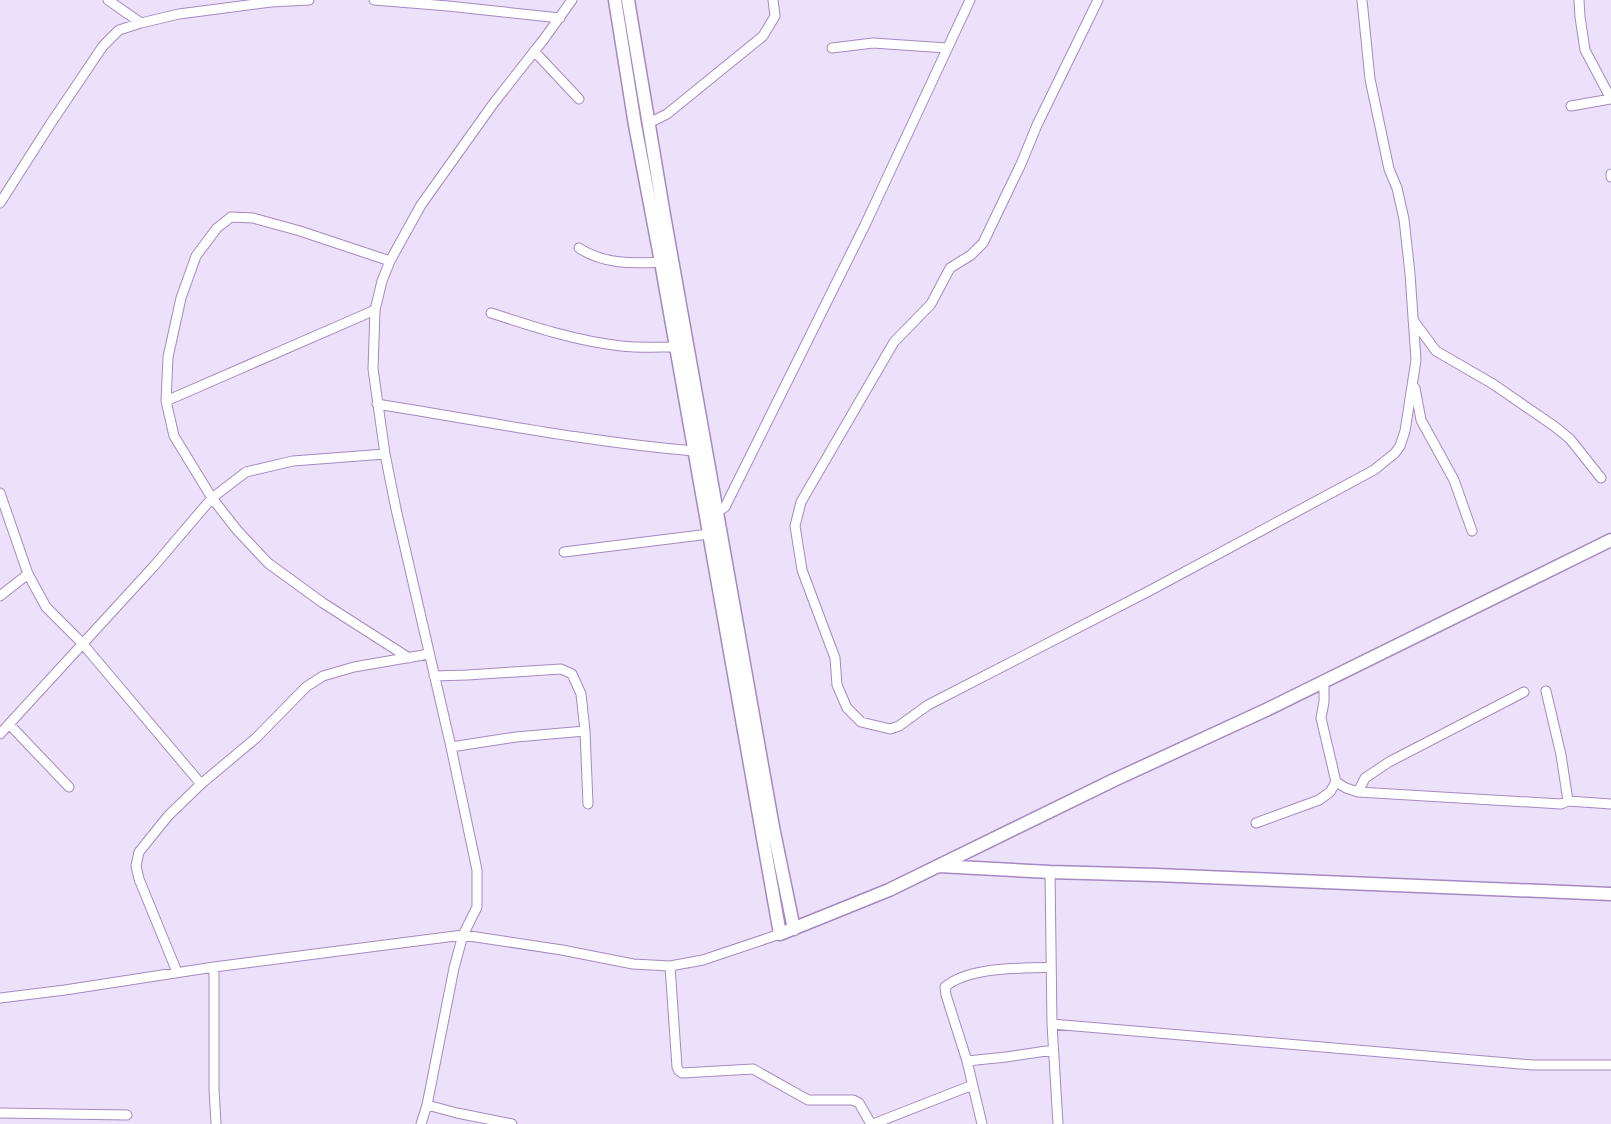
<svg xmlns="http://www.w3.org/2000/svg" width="1611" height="1124" viewBox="0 0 1611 1124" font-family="Karla,sans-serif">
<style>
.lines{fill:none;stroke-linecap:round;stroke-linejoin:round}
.street-casing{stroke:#a589c2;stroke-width:11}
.secondary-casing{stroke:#a589c2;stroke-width:15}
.street{stroke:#fff;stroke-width:9}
.secondary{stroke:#fff;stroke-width:12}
</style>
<rect width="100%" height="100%" fill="#ece1fa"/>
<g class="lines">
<defs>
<path id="street" d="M108 0 141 23
M374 0 448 6 560 18
M1098 0 1037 125 1021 164 983 243 971 255 950 268 931 304 894 342 801 502 795 526 802 570 835 658 837 685 847 708 861 722 890 729 899 726 928 705 1151 590 1374 470 1395 453 1400 446 1405 431 1416 360 1410 274 1404 219 1397 188 1389 169 1370 79 1362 0
M1579 0 1580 17 1585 50 1611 99
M832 48 873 43 947 48
M534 51 579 99
M1571 106 1611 99
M649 123 667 114 763 36 775 16 773 0
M1611 174V177
M0 203 51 123 103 46 119 30 141 23 179 14 271 2 309 0
M579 248C603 264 633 264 661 262
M390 261 300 231 253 218 231 217 217 228 196 256 181 298 168 357 166 401 174 436 212 498 237 530 268 563 323 603 409 658
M491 313C534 327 576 341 621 346 639 348 657 347 675 347
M1413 320 1436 351 1493 384 1554 426 1570 439 1601 478
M1415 388 1421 420 1454 480 1472 531
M166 401 375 310
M377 404C483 421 588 442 694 451
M0 493 28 574 46 607 82 643 201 784
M713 514 725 507 865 225 970 0
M564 552 709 534
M0 596 28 574
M434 676 467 675 561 669 572 674 581 694 585 731 588 804
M1324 681V702L1321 718 1336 782 1346 788 1358 792 1561 804 1568 801 1611 804
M1546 691 1561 755 1568 801
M9 724 69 787
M0 734 154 566 212 498 246 472 293 461 385 454
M451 747 516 737 585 731
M1358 792 1365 778 1389 762 1524 692
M1256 823 1319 800 1330 792 1336 782
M1050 872 1052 1024 1058 1124
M670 966 677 1067 679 1071 682 1073 753 1069 808 1100H853L859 1103 871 1124
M214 967V1089L216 1124
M1051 967C1021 969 969 966 945 987L946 995 967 1061 1006 1057 1053 1050
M177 972 139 879 136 866 139 852 168 816 201 784 256 738 306 687 323 676 354 667 429 654
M0 998 65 990 214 967 463 935 562 950 633 964 670 966 703 960 780 934
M1052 1024 1533 1065H1611
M967 1061 982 1124
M427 1105 457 1113 512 1124
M0 1113 127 1115
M871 1123 873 1124 970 1086 972 1083
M421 1124 427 1105 454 968 463 935 477 907V870L451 747 396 509 385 454 373 369 375 310 382 281 390 261 421 205 493 104 544 39 572 0"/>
<path id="secondary" d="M615 0 635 125 661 262 780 934 889 890 1114 780 1266 710 1611 540
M628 0 664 215 773 827 794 929
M939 866 1050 872 1156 875 1611 894"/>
</defs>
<use href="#street" class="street-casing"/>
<use href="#secondary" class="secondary-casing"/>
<use href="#street" class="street"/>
<use href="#secondary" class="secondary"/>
</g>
</svg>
